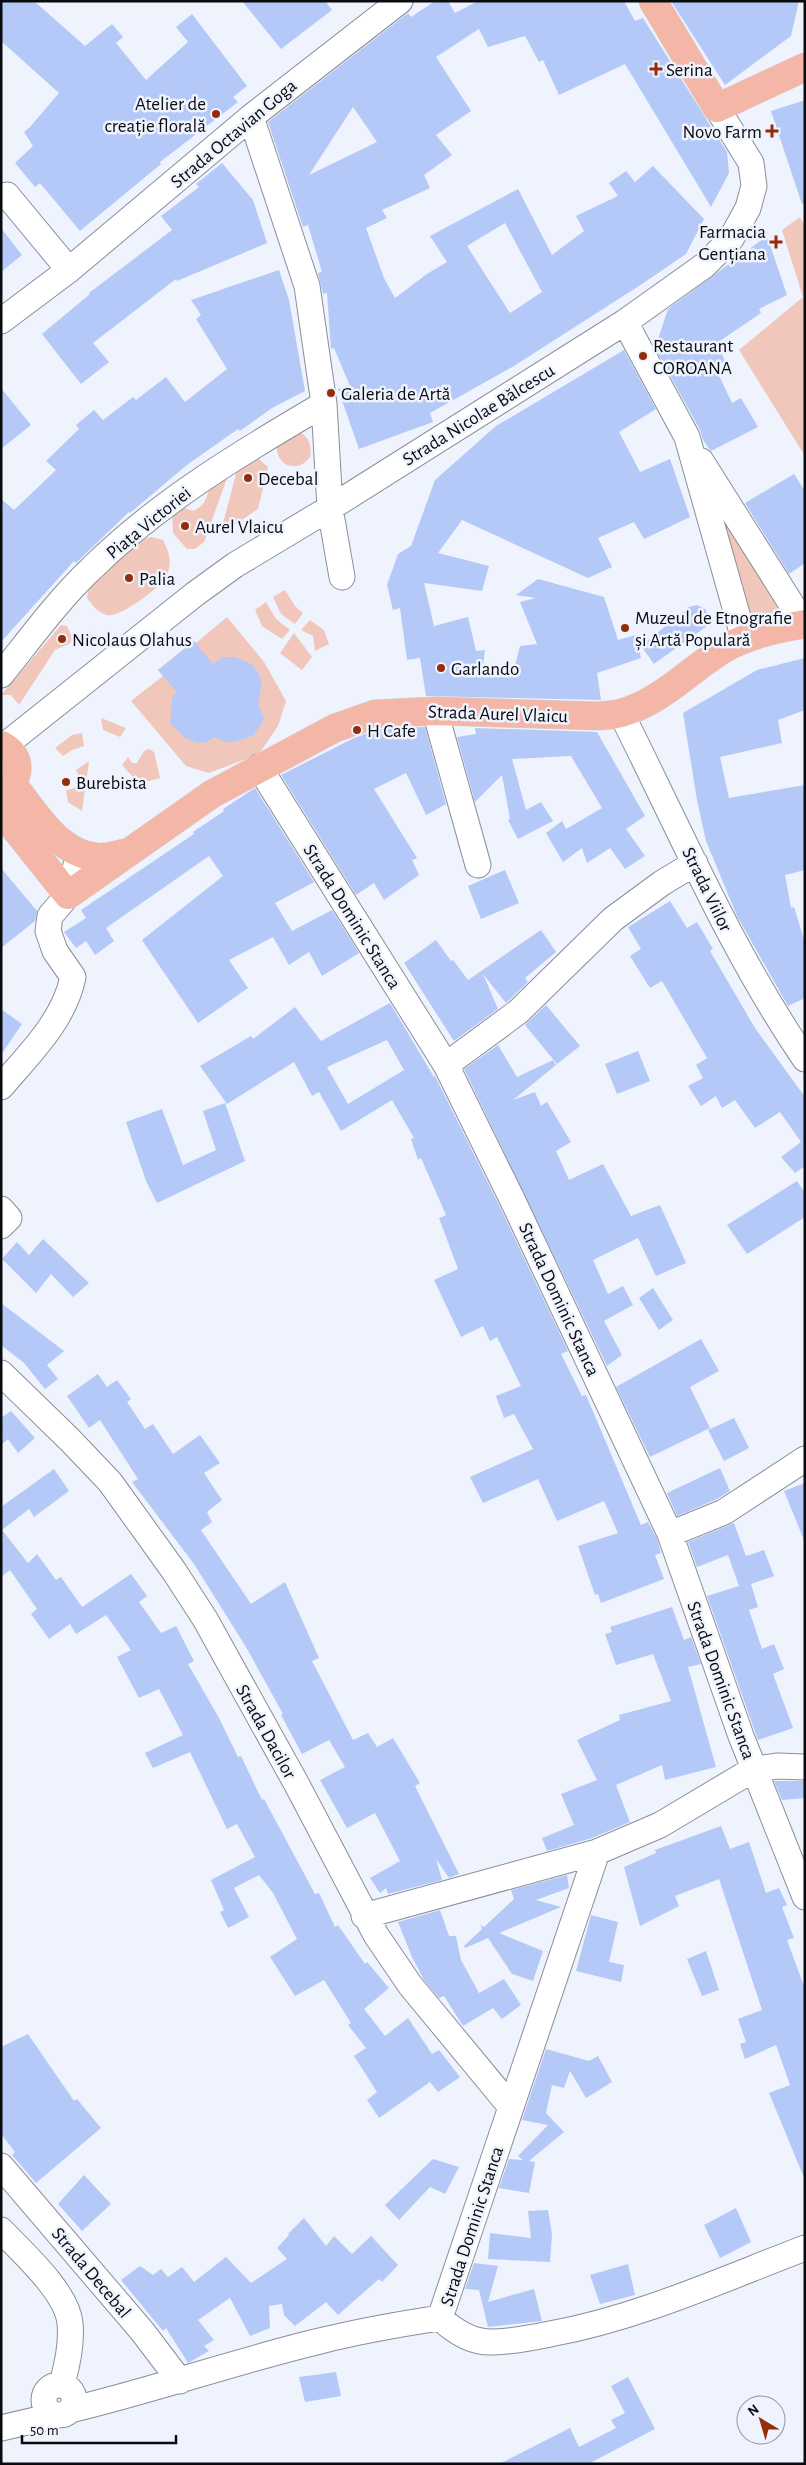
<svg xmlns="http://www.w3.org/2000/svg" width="806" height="2465" viewBox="0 0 806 2465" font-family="'Alegreya Sans',sans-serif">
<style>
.green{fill:#f1c7bb}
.building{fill:#b4c9f7;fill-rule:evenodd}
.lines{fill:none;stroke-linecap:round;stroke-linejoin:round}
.minor-casing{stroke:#898e9a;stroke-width:27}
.major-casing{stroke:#d3d3d4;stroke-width:29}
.minor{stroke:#fff;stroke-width:25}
.major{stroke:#f4b6a6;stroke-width:28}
.poi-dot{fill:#952d0d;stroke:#eef3fd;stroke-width:2}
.labels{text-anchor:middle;stroke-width:5;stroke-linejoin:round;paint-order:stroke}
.poi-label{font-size:19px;fill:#090b0f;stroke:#eef3fd;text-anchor:start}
.street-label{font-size:19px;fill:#090b0f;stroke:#eef3fd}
</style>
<rect width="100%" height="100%" fill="#eef3fd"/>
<path class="green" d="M800 217 805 226V456L739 350 803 297 782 230Z
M300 432C309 438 312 445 310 457 298 474 275 466 277 445Z
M258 454 260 460 268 467 258 509 220 535 238 466Z
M230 470 204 542 195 549H187L173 533 172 514C179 508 184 506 192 511 210 506 205 489 216 479 219 475 226 473 230 470Z
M724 508 779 605V610C768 618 758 614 746 612L717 510Z
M151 537 163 540C169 552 173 563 166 576 160 588 120 618 107 615 97 612 93 606 87 598L89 585 140 541Z
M285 590 295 606 303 613 295 624 281 614 273 597Z
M266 602 276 619 290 630 282 639 262 626 255 610Z
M227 617 264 662 286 701 278 726 259 754 209 773 186 766 131 701 163 676 158 670 194 641 196 643Z
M310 620 324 630 329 644 315 651 313 636 301 630Z
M61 625 67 626 73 639 69 644 55 650 19 705 11 695H1Z
M294 633 312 657 302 670 280 653Z
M101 718 126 728 120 737 103 730Z
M82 733 84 746 72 750 63 756 55 748 72 735Z
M149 749 154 752 160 778 134 785 133 777 122 765 128 757 132 763H137L144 751Z
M89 761 82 811 68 802 66 790C74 789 78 787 80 779L76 770Z"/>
<path class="building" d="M1 1H34L85 46 112 24 123 37 116 43 146 80 188 42 176 27 192 14 247 86 233 97 238 102 160 162 161 164 80 231 40 183 35 187 15 163 33 146 24 132 30 127 59 93 1 41Z
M242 1H325L332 10 281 49Z
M435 1H448L455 13 478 1H624L635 21 643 18 727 152 729 173 711 207 625 64 559 95 543 60 539 62 525 36 488 47 479 29 436 57 471 111 436 135 452 155 424 175 430 188 382 210 387 218 366 228 384 278 395 298 427 274 447 262 430 236 518 189 552 255 584 231 576 216 618 196 609 183 626 171 635 182 653 166 704 219 686 254 642 284 514 366 430 413 433 422 359 449 338 389 350 386 334 348 331 349 327 293 323 294 318 273 322 272 308 225 303 227 268 122 408 13 411 17ZM353 107 377 142 309 175ZM505 223 542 292 510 313 467 246Z
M671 1H799L791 36 725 85Z
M805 100V203L802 204 771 111Z
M222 163 253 200 267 243 177 281 176 279 93 343 109 362 81 384 42 334 90 294 89 293 172 230 161 216 199 187 196 184Z
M1 228 22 255 1 272Z
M767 236 787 295 759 309 761 313 717 343 725 361 715 367 732 403 741 398 758 427 711 451 703 440 700 430 655 348 668 309Z
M279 270 289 300 305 391 272 408 240 431 238 429 187 465 130 513 129 512 76 563 74 561 1 642V499L14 510 56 470 46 461 79 429 76 425 94 410 103 420 133 397 136 400 166 377 185 402 227 369 196 319 201 315 191 300Z
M624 350 656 409 619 432 640 472 670 459 690 517 644 539 634 522 598 538 612 567 588 578 462 520 438 553 489 566 482 591 424 583 434 626 468 617 476 651 485 650 482 675 512 677 520 646 537 644 520 602 536 598 516 595 538 579 604 597 618 640 636 635 641 658 597 673 601 700 426 696 420 658 407 660 400 608 393 610 387 585 398 554 411 546 435 480 496 426Z
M1 388 31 425 1 449Z
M794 474 805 491V563L789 574 745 503Z
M697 605 705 609 710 617 707 626 654 664 641 646 689 607Z
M194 641 213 664 222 657H235L251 664 258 672 262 684 258 703 264 719 259 728 252 736 233 742H224L215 737 204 743 196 742 185 738 170 723 172 698 177 692 158 670Z
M805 658V710L778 720 782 743 720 757 729 798 805 785V870L785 875 791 908 794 907 805 943V998L788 1006 737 916 706 841 697 800 683 713 757 670Z
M425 727 446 804 426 815 406 773 374 789 417 858 412 860 419 875 384 900 374 883 356 895 281 775 352 739 378 729Z
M475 728 597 732 645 816 626 829 645 856 625 869 610 848 587 863 582 848 563 862 546 833 562 821 566 829 602 808 571 756 512 759 526 810 541 802 553 821 518 839 508 820 510 819 502 775 475 802 457 737 476 734Z
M255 788 314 882 275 903 292 931 332 910 359 953 322 976 309 952 289 965 273 937 229 960 248 988 198 1023 142 940 223 876 209 856 106 928 114 941 95 955 86 941 76 948 64 932 86 918 81 910 194 834 193 832 224 811 223 809Z
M1 868 37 911 35 921 1 948Z
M505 870 519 903 481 919 468 886Z
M670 901 687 928 697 922 713 949 710 951 755 1028 805 1097V1166L795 1173 781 1157 801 1142 780 1112 755 1128 735 1100 722 1108 716 1096 701 1106 688 1086 703 1078 696 1065 707 1058 662 981 650 988 630 956 641 949 628 927Z
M541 930 556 952 525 978 528 982 506 1003 483 974 498 1009 454 1041 404 963 436 940 451 961 453 960 468 980Z
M390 1003 434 1077 435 1076 499 1205 568 1351 561 1354 582 1396 586 1395 641 1525 648 1522 657 1539 661 1553 655 1555 664 1579 601 1603 598 1594 595 1595 578 1546 618 1533 604 1501 557 1521 538 1479 483 1503 470 1477 533 1449 514 1414 504 1418 496 1396 521 1386 497 1337 490 1341 483 1326 461 1337 434 1280 458 1269 439 1218 446 1215 421 1158 418 1160 411 1139 414 1138 392 1100 341 1131 319 1092 312 1096 294 1062 227 1104 200 1066 251 1036 253 1039 295 1007 321 1041ZM387 1040 404 1070 348 1104 327 1067Z
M546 1005 580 1046 557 1064 525 1025Z
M1 1009 22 1024 1 1055Z
M498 1045 517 1077 553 1060 556 1065 513 1100 535 1092 541 1106 547 1102 571 1142 556 1151 569 1180 603 1164 631 1216 660 1205 686 1263 656 1276 638 1238 593 1260 608 1294 623 1286 633 1305 604 1321 622 1355 607 1366 464 1069Z
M638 1051 650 1081 617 1094 605 1064Z
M225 1103 245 1161 157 1203 146 1181 126 1122 162 1109 183 1165 216 1150 203 1111Z
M797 1181 805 1193V1217L747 1254 727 1225Z
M43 1239 89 1283 73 1297 51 1274 36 1293 2 1259 17 1242 29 1255Z
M653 1288 673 1320 659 1330 639 1298Z
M1 1303 64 1351 47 1365 58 1379 45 1389 24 1363 1 1345Z
M701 1339 719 1371 690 1387 710 1428 650 1457 616 1387Z
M98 1374 107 1387 117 1380 131 1399 127 1402 145 1429 153 1424 173 1454 200 1435 220 1463 204 1473 222 1500 207 1512 212 1522 201 1530 251 1604 285 1582 319 1658 312 1661 353 1740 368 1733 377 1747 393 1738 420 1783 415 1786 459 1874 449 1878 436 1859 442 1880 388 1894 386 1888 380 1893 370 1878 400 1861 375 1813 347 1828 320 1780 345 1767 329 1740 302 1754 281 1715 283 1714 246 1647 194 1564 132 1482 138 1479 100 1420 89 1428 67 1396Z
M11 1411 35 1438 18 1453 8 1439 1 1445V1418Z
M734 1418 749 1448 724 1461 708 1430Z
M720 1468 730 1491 717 1499 677 1516 667 1493Z
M54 1469 69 1491 34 1517 29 1509 2 1530 28 1563 37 1554 56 1580 61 1577 82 1607 131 1574 147 1596 139 1602 161 1633 176 1626 194 1661 188 1664 219 1718 238 1757 241 1756 262 1800 264 1799 315 1894 319 1893 335 1927 338 1925 365 1964 367 1962 389 1988 364 2009 385 2036 408 2018 432 2054 439 2050 460 2077 438 2092 430 2082 379 2118 367 2100 377 2092 354 2056 366 2048 348 2025 351 2023 324 1980 295 1996 270 1957 297 1939 273 1893 259 1875 234 1888 249 1917 228 1928 220 1912 224 1910 211 1880 255 1857 237 1824 227 1829 190 1752 153 1768 145 1753 183 1735 159 1689 139 1698 117 1657 131 1650 106 1615 76 1634 70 1624 49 1639 31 1614 37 1609 10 1570 1 1577V1507Z
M805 1483V1540H804L784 1491Z
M734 1523 746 1556 764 1550 774 1576 751 1584 758 1607 749 1610 762 1649 774 1644 784 1669 773 1674 793 1728 758 1740 707 1596 739 1586 728 1555 697 1567 688 1542Z
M672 1607 684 1640 691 1637 701 1664 688 1667 716 1767 665 1780 662 1765 616 1785 630 1822 592 1838 547 1851 542 1838 574 1825 561 1794 597 1780 577 1740 620 1720 619 1715 671 1701 653 1654 616 1665 605 1634 612 1632 610 1627Z
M774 1781H805V1798L782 1800Z
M721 1826 730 1849 749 1842 766 1893 779 1888 787 1905 782 1907 794 1938 787 1940 805 1989V2180L769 2093 790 2085 776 2045 745 2059 740 2044 746 2042 738 2019 762 2010 719 1879 675 1896 679 1906 640 1926 624 1867 656 1853 655 1850Z
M567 1875 569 1888 536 1900 561 1907 499 1933 543 1951 533 1981 512 1974 488 1938 465 1948 464 1946 482 1929 480 1925 484 1927 514 1899 511 1890Z
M440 1910 449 1936H456L461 1960 479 1993 504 1979 521 2005 502 2019 493 2008 463 2026 444 1996 439 1998 424 1980 412 1957 398 1922Z
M591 1915 618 1922 609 1962 624 1965 621 1982 576 1971Z
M706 1951 719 1990 702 1996 687 1959Z
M28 2034 74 2101 77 2099 101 2128 36 2183 12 2155 15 2152 1 2134V2047Z
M546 2049 589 2061 598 2056 612 2082 586 2098 570 2071 564 2088 552 2085 546 2113 564 2132 529 2161 535 2162 529 2193 499 2188 509 2159 523 2160 518 2156 548 2125 522 2120Z
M433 2159 459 2167 445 2194 430 2187 399 2220 385 2205Z
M84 2175 111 2204 82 2231 58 2204Z
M736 2208 751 2242 720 2258 704 2225Z
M548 2210 552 2234 550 2262 488 2259 490 2233 531 2238 528 2211Z
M304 2218 326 2246 334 2236 352 2254 371 2236 398 2265 382 2282 379 2279 338 2315 326 2302 295 2326 284 2315 282 2304 269 2306 270 2328 250 2336 230 2298 198 2320 214 2340 204 2346 209 2351 188 2363 166 2328 163 2331 121 2280 140 2266 153 2275 161 2269 168 2277 182 2267 194 2282 226 2257 251 2283 287 2259 277 2248 289 2235 288 2234Z
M474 2263 498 2266 488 2302 534 2289 542 2321 488 2327 479 2290 465 2289Z
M628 2264 635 2295 600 2304 590 2275Z
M336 2372 341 2396 305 2402 299 2377Z
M628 2377 655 2429 588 2464H499L570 2428 579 2447 616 2428 611 2420 625 2413 611 2386Z"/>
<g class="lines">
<defs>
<path id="minor" d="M251 117 307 286 324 404 330 508 342 577
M7 195 69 270
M1 321 69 270 251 117 400 1
M625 322 687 437 744 639
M701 461 804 624
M1 675C30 639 58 600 92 568 160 501 242 452 324 404
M435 711 478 865
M621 713C680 830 731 951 805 1059
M4 746 195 594 235 565 330 508 625 322 705 265 731 239 748 208 754 186 751 163 717 108
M259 767 446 1065 512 1199 670 1534 741 1736 805 1897
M446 1065 518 1012 613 919 662 883 695 863
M1 1087C29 1054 64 1021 73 977L55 951 48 931 50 916 68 895 79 854
M1 1209 9 1218 1 1226
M1 1373 70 1440 110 1482 174 1571 205 1619 296 1783 376 1935 410 1985 510 2106
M670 1534 724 1512 805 1459
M364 1916 597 1852 660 1825 754 1769 778 1766 805 1767
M1 2166 142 2331 180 2381
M1 2230C22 2252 67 2292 70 2323 72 2344 67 2365 62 2384
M440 2318 597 1852
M440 2318C454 2331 470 2342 490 2342 510 2342 531 2338 550 2334 638 2318 721 2280 805 2248
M44 2400a15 15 0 1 1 30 0a15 15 0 1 1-30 0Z
M70 2410C154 2390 236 2361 320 2341 360 2331 400 2324 440 2318
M1 2428 57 2415"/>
<path id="major" d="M653 1 717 108 805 67
M1 745C24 756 21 782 1 793
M13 785C36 813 58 854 97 857 106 858 116 855 124 853
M1 811 68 895 212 794 335 728 375 714 435 711 599 716C606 715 614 715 621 713 659 703 690 670 722 650 747 635 776 629 805 624"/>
</defs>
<use href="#minor" class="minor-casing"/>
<use href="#major" class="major-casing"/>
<use href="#minor" class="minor"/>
<use href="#major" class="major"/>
</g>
<g class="poi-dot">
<path d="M653.5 61.5h5v5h5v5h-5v5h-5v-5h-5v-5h5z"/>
<circle cx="216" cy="114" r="5"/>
<path d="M769.5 123.5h5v5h5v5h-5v5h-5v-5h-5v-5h5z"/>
<path d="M773.5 234.5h5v5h5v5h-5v5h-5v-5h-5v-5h5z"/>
<circle cx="643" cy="356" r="5"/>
<circle cx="331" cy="393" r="5"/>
<circle cx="248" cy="478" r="5"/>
<circle cx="185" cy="526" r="5"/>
<circle cx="129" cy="578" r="5"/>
<circle cx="625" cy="628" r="5"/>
<circle cx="62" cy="639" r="5"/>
<circle cx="441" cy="668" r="5"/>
<circle cx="357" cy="730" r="5"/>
<circle cx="66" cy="782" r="5"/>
</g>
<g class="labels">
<g class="poi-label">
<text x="666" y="76">Serina</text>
<text x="206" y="110" text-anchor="end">Atelier de<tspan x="206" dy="22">creație florală</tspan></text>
<text x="762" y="138" text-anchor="end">Novo Farm</text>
<text x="766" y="238" text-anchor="end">Farmacia<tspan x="766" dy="22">Gențiana</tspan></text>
<text x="653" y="352">Restaurant<tspan x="653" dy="22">COROANA</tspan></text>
<text x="341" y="400">Galeria de Artă</text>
<text x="258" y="485">Decebal</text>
<text x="195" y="533">Aurel Vlaicu</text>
<text x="139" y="585">Palia</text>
<text x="635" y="624">Muzeul de Etnografie<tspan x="635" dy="22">și Artă Populară</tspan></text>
<text x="72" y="646">Nicolaus Olahus</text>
<text x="451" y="675">Garlando</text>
<text x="367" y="737">H Cafe</text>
<text x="76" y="789">Burebista</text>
</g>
<g class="street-label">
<text transform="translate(233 133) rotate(-40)" y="7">Strada Octavian Goga</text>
<text transform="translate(478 414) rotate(-32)" y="7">Strada Nicolae Bălcescu</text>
<text transform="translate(148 522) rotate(-39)" y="7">Piața Victoriei</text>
<text transform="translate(498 713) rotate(2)" y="7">Strada Aurel Vlaicu</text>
<text transform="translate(708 889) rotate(64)" y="7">Strada Viilor</text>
<text transform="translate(353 916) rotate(58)" y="7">Strada Dominic Stanca</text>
<text transform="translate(560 1299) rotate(65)" y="7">Strada Dominic Stanca</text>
<text transform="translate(722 1680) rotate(70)" y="7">Strada Dominic Stanca</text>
<text transform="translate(267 1731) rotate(61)" y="7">Strada Dacilor</text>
<text transform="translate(471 2226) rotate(-72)" y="7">Strada Dominic Stanca</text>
<text transform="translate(92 2272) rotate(50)" y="7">Strada Decebal</text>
</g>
</g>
<rect width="806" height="2465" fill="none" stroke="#090b0f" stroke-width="5"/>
<g transform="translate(761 2420) rotate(322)"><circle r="24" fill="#eef3fd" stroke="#92969e"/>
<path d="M0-4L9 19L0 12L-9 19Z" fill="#952d0d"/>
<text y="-8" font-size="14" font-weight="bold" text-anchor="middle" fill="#090b0f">N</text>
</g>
<path d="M22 2435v8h154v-8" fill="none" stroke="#090b0f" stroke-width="2.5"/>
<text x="30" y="2435" font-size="15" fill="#090b0f" stroke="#eef3fd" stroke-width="4" paint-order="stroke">50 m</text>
</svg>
